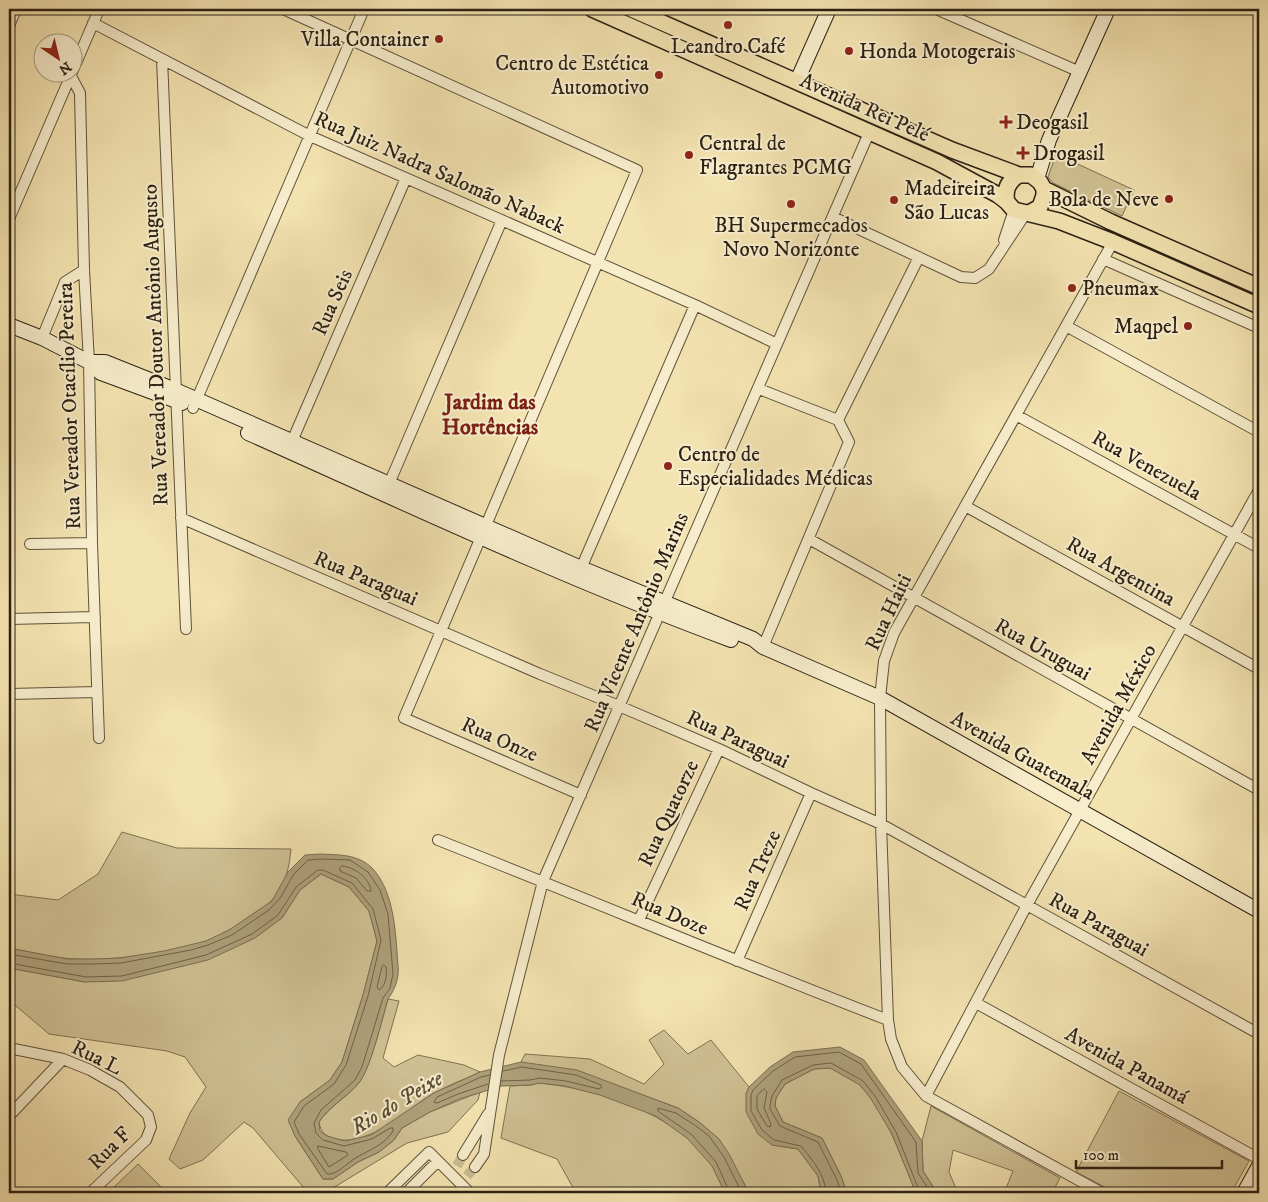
<svg xmlns="http://www.w3.org/2000/svg" width="1268" height="1202" viewBox="0 0 1268 1202" font-family="'IM FELL DW Pica',serif">
<style>
.green{fill:#d1c295;stroke:#7e7254}
.water{fill:#afa17b;stroke:#7b6e52}
.lines{fill:none;stroke-linecap:round;stroke-linejoin:round}
.shore{stroke:#6e6148;stroke-width:1}
.street-tunnel{stroke:#cbbc91;stroke-width:10;stroke-dasharray:10 5;stroke-linecap:butt}
.street-casing{stroke:#5e523b;stroke-width:12}
.secondary-casing{stroke:#2c2114;stroke-width:16}
.primary-casing{stroke:#2c2114;stroke-width:18}
.street{stroke:#f7edcc;stroke-width:10}
.secondary{stroke:#f7edcc;stroke-width:14}
.primary{stroke:#f3e3b0;stroke-width:15}
.poi-dot{fill:#8f2418;stroke:#f7edcc;stroke-width:2}
.labels{text-anchor:middle;stroke-width:4;stroke-linejoin:round;paint-order:stroke}
.poi-label{font-size:21px;fill:#2c2114;stroke:#f7edcc;text-anchor:start}
.street-label{font-size:21px;fill:#2c2114;stroke:#f7edcc}
.neighbourhood-label{font-size:22px;font-weight:bold;fill:#7a1f14;stroke:#f7edcc}
.water-label{font-size:22px;font-style:italic;fill:#5a4e38;stroke:#f7edcc}
</style>
<rect width="100%" height="100%" fill="#f3e3b0"/>
<filter id="stains"><feTurbulence type="fractalNoise" baseFrequency=".004" numOctaves="4"/><feColorMatrix values="0 0 0 0 .2 0 0 0 0 .09 0 0 0 0 .02 0 0 0 .5 -.17"/></filter>
<radialGradient id="worn" r=".72"><stop offset=".6" stop-color="#630" stop-opacity="0"/><stop offset="1" stop-color="#630" stop-opacity=".3"/></radialGradient>
<path class="green" d="M1056 154 1134 190 1122 216 1053 183 1048 177Z
M122 832 177 848 291 849C289 868 287 879 276 895 270 904 261 909 253 914 238 925 224 934 207 941 173 953 112 961 76 959 54 958 31 952 9 948V894L58 900 98 874Z
M321 874 349 887 369 911 377 941 363 995 342 1062 330 1080 300 1102 295 1136 323 1179H333L358 1162 379 1152 394 1140 402 1128 430 1112 480 1092 478 1100 448 1132 407 1143 328 1191 304 1188 253 1128 244 1122 203 1160 180 1169 169 1159 190 1113 206 1087 185 1057 167 1051 49 1034 9 1000V968L85 982 282 918 300 890Z
M388 999 399 1001 383 1058 394 1067 418 1055 464 1065 480 1072C465 1079 449 1085 434 1093 406 1109 370 1147 336 1139 325 1136 321 1133 319 1122 329 1107 346 1098 358 1084 370 1071 382 1019 388 999Z
M664 1030 688 1054 711 1040 749 1087 746 1094 772 1145 798 1149 818 1176 821 1193H747L745 1185 719 1139 699 1122 678 1108 634 1092 521 1062 525 1054 590 1059 644 1084 664 1064 649 1040Z
M831 1068C840 1074 853 1079 861 1086 885 1109 903 1162 916 1193H847L841 1176 822 1138 783 1122 775 1106 776 1098 785 1084 814 1069Z
M539 1083C599 1089 676 1113 712 1165 717 1174 721 1184 725 1193H576L557 1159 501 1138 510 1086 531 1085Z
M1119 1091 1249 1161 1231 1193H1116L1076 1172Z
M931 1106 1060 1178 1052 1193H1004L1013 1171 953 1150 949 1172 958 1193H937L923 1171 922 1141Z
M138 1164 167 1193H116L112 1189Z"/>
<path class="water" d="M321 854C339 855 358 854 372 868 392 889 395 924 397 952 397 959 399 967 398 975 397 984 393 992 388 999 382 1019 370 1071 358 1084 346 1098 329 1106 319 1122L320 1131 327 1136 345 1141 371 1135 434 1093 480 1072 521 1062 577 1070 678 1108 699 1122 719 1139 729 1154 745 1185 747 1193H725L712 1166 687 1138 656 1116 600 1095 565 1086 539 1083 531 1085 502 1086 459 1099 430 1112 402 1128 394 1140 379 1152 358 1162 333 1179H323L295 1136 288 1120 300 1102 330 1080 342 1062 363 995 377 941 369 911 349 887 321 874 300 890 282 918 255 938 208 960 122 981 85 982 9 968V948L67 959H94L120 958 164 951 206 941 229 930 272 901 288 872 305 855Z
M840 1047 864 1060 922 1141 923 1171 937 1193H916L892 1134 871 1099 860 1085 830 1068 814 1069 785 1084 776 1098 775 1106 783 1122 822 1138 841 1176 847 1193H821L818 1176 798 1149 772 1145 758 1134 746 1112V1094L749 1087 770 1067 793 1052Z"/>
<g class="lines">
<path class="shore" d="M342 866C354 867 370 878 371 891H367L356 878 340 871V868Z
M9 954 67 964H94L121 963 191 950 208 945 232 935 269 910 281 897 293 875 308 860 321 859 350 860 368 872 380 890 388 914 393 974 390 988 383 998 362 1067 355 1080 321 1110 314 1123 316 1133 323 1140 344 1146 372 1139 390 1128H393V1131C384 1146 368 1150 354 1159 346 1164 337 1175 327 1174L299 1134 294 1122 304 1106 334 1084 346 1065 368 996 381 940 373 909 352 883 323 870H318L296 887 278 915 252 934 206 955 122 976 86 977 9 963
M384 965 386 967C387 975 386 986 379 990L377 987 382 967Z
M501 1081 530 1080 540 1078 566 1081 599 1089 602 1087 601 1085 576 1075 522 1067 503 1071
M488 1084 458 1094 437 1103 434 1102 437 1097 481 1077 490 1075
M764 1089 767 1092 764 1108 771 1124 770 1127 767 1126 757 1109V1096Z
M318 1146 346 1152 348 1155 329 1167 318 1149Z
M730 1193 716 1162 691 1134 658 1111V1108L676 1113 696 1126 709 1136 724 1157 742 1193
M826 1193C825 1174 813 1161 801 1146L774 1140 762 1130 751 1111V1095L753 1090 773 1071 795 1057 839 1052 861 1064 916 1142 918 1173 931 1193
M842 1193 836 1178 818 1142 780 1126 770 1109V1105L772 1096 782 1080 813 1065 831 1063 863 1081 875 1096 896 1132 920 1193"/>
<path class="street-tunnel" d="M457 1166 463 1155
M467 1176 475 1167"/>
<defs>
<path id="street" d="M283 9 637 170 404 718 581 795
M936 9 1080 72
M93 23 310 136 695 305 777 344
M9 26 16 9
M162 59 186 629
M71 76 80 93 84 270 89 362 92 543 99 738
M833 217 961 277 975 278 989 269 1026 213
M9 219 98 12 92 9
M1004 240 1014 210
M1103 259 1259 328
M1066 326 1259 432
M42 338 65 282 84 270
M759 389 838 420
M193 408 364 9
M1016 415 1259 548
M838 420 919 257
M290 446 406 178
M389 484 502 220
M965 506 1259 669
M181 518 540 674 619 706 719 749 811 793 881 824 1259 1034
M809 539 1259 790
M30 544 92 543
M579 573 695 305
M9 619 95 617
M763 647 849 442 838 420
M9 694 97 692
M438 840C588 899 737 962 888 1020
M639 920 719 749
M737 961 811 793
M976 1003 1259 1159
M9 1048 63 1059 90 1070 120 1087 148 1115 151 1127 146 1140 90 1193
M926 1096 1027 905 1259 490
M9 1116 63 1059
M463 1155 488 1114
M475 1167 484 1154 499 1055 543 881 869 133
M387 1193 429 1152 470 1193
M406 1193 438 1161
M1102 1193 926 1096 902 1067 891 1039 888 1020 881 824 880 698 884 661 894 633 1113 242"/>
<path id="secondary" d="M797 81 829 9
M1037 179 1049 140 1108 9
M9 325 42 338 89 362 101 373 182 403
M89 362H105L175 390 581 568 753 639 763 647 880 698 1259 911
M248 433C407 504 566 579 731 640
M1244 1193 1259 1166"/>
<path id="primary" d="M592 9 937 162 998 195 1007 202 1014 210 1059 221 1113 242 1259 306
M631 9 952 150 1019 175H1031L1040 182 1044 189V195L1040 207 1029 213
M1044 189 1111 222 1259 287
M1007 202C1004 190 1008 181 1019 175"/>
</defs>
<use href="#street" class="street-casing"/>
<use href="#secondary" class="secondary-casing"/>
<use href="#primary" class="primary-casing"/>
<use href="#street" class="street"/>
<use href="#secondary" class="secondary"/>
<use href="#primary" class="primary"/>
</g>
<g class="poi-dot">
<circle cx="728" cy="25" r="5"/>
<circle cx="439" cy="39" r="5"/>
<circle cx="849" cy="51" r="5"/>
<circle cx="659" cy="75" r="5"/>
<path d="M1003.5 114.5h5v5h5v5h-5v5h-5v-5h-5v-5h5z"/>
<path d="M1020.5 145.5h5v5h5v5h-5v5h-5v-5h-5v-5h5z"/>
<circle cx="689" cy="155" r="5"/>
<circle cx="1169" cy="199" r="5"/>
<circle cx="894" cy="200" r="5"/>
<circle cx="791" cy="204" r="5"/>
<circle cx="1072" cy="288" r="5"/>
<circle cx="1188" cy="326" r="5"/>
<circle cx="668" cy="466" r="5"/>
</g>
<g class="labels">
<g class="poi-label">
<text x="429" y="46" text-anchor="end">Villa Container</text>
<text x="728" y="53" text-anchor="middle">Leandro Café</text>
<text x="859" y="58">Honda Motogerais</text>
<text x="649" y="70" text-anchor="end">Centro de Estética<tspan x="649" dy="24">Automotivo</tspan></text>
<text x="1016" y="129">Deogasil</text>
<text x="699" y="150">Central de<tspan x="699" dy="24">Flagrantes PCMG</tspan></text>
<text x="1033" y="160">Drogasil</text>
<text x="904" y="195">Madeireira<tspan x="904" dy="24">São Lucas</tspan></text>
<text x="1159" y="206" text-anchor="end">Bola de Neve</text>
<text x="791" y="232" text-anchor="middle">BH Supermecados<tspan x="791" dy="24">Novo Norizonte</tspan></text>
<text x="1082" y="295">Pneumax</text>
<text x="1178" y="333" text-anchor="end">Maqpel</text>
<text x="678" y="461">Centro de<tspan x="678" dy="24">Especialidades Médicas</tspan></text>
</g>
<g class="street-label">
<text transform="translate(865 107) rotate(24)" y="7">Avenida Rei Pelé</text>
<text transform="translate(440 172) rotate(24)" y="7">Rua Juiz Nadra Salomão Naback</text>
<text transform="translate(332 302) rotate(-66)" y="7">Rua Seis</text>
<text transform="translate(155 345) rotate(-92)" y="7">Rua Vereador Doutor Antônio Augusto</text>
<text transform="translate(69 406) rotate(-92)" y="7">Rua Vereador Otacílio Pereira</text>
<text transform="translate(1147 465) rotate(29)" y="7">Rua Venezuela</text>
<text transform="translate(1121 571) rotate(29)" y="7">Rua Argentina</text>
<text transform="translate(366 578) rotate(23)" y="7">Rua Paraguai</text>
<text transform="translate(888 612) rotate(-65)" y="7">Rua Haiti</text>
<text transform="translate(636 622) rotate(-67)" y="7">Rua Vicente Antônio Marins</text>
<text transform="translate(1043 649) rotate(29)" y="7">Rua Uruguai</text>
<text transform="translate(1118 704) rotate(-61)" y="7">Avenida México</text>
<text transform="translate(500 739) rotate(24)" y="7">Rua Onze</text>
<text transform="translate(738 739) rotate(25)" y="7">Rua Paraguai</text>
<text transform="translate(1023 755) rotate(29)" y="7">Avenida Guatemala</text>
<text transform="translate(668 813) rotate(-65)" y="7">Rua Quatorze</text>
<text transform="translate(757 870) rotate(-66)" y="7">Rua Treze</text>
<text transform="translate(670 913) rotate(23)" y="7">Rua Doze</text>
<text transform="translate(1099 924) rotate(29)" y="7">Rua Paraguai</text>
<text transform="translate(97 1057) rotate(26)" y="7">Rua L</text>
<text transform="translate(1127 1065) rotate(29)" y="7">Avenida Panamá</text>
<text transform="translate(109 1148) rotate(-45)" y="7">Rua F</text>
</g>
<g class="neighbourhood-label">
<text x="490" y="409">Jardim das<tspan x="490" dy="25">Hortências</tspan></text>
</g>
<g class="water-label">
<text transform="translate(396 1102) rotate(-31)" y="8">Rio do Peixe</text>
</g>
</g>
<rect width="1268" height="1202" fill="none" stroke="#f3e3b0" stroke-width="30"/>
<rect x="10" y="10" width="1248" height="1182" fill="none" stroke="#2c2114" stroke-width="2.5"/>
<rect x="15" y="15" width="1238" height="1172" fill="none" stroke="#2c2114"/>
<g transform="translate(58 58) rotate(145)"><circle r="24" fill="#f7edcc" stroke="#a69b82"/>
<path d="M0-4L9 19L0 12L-9 19Z" fill="#8f2418"/>
<text y="-8" font-size="14" font-weight="bold" text-anchor="middle" fill="#2c2114">N</text>
</g>
<path d="M1076 1160v8h146v-8" fill="none" stroke="#2c2114" stroke-width="2.5"/>
<text x="1083" y="1160" font-size="15" fill="#2c2114" stroke="#f7edcc" stroke-width="4" paint-order="stroke">100 m</text>
<rect width="100%" height="100%" filter="url(#stains)"/>
<rect width="100%" height="100%" fill="url(#worn)"/>
</svg>
